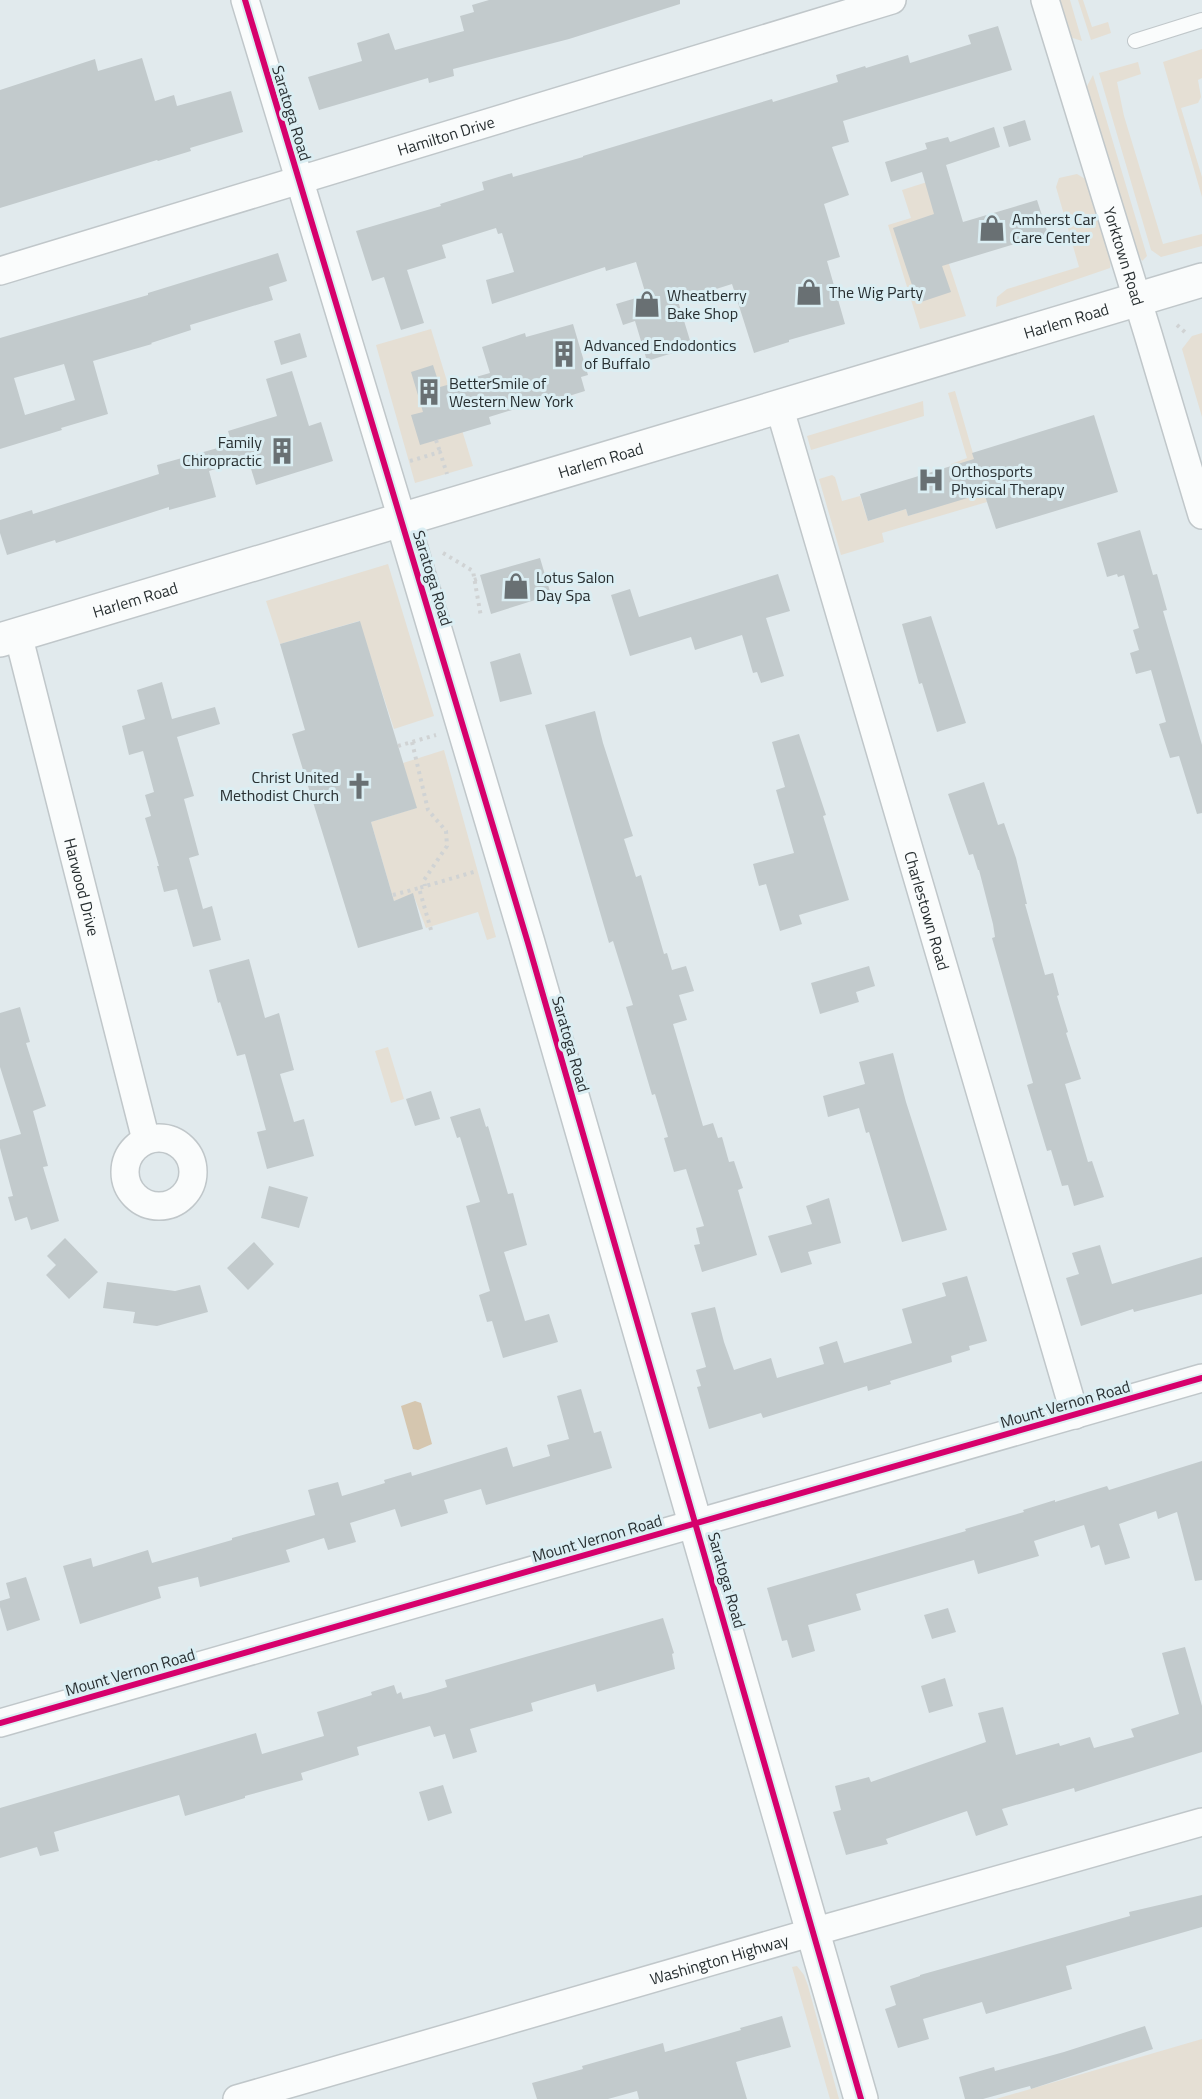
<svg xmlns="http://www.w3.org/2000/svg" width="1202" height="2099" viewBox="0 0 1202 2099" font-family="'Titillium Web',sans-serif">
<style>
.green{fill:#e5dfd4}
.water{fill:#d5c6af}
.building{fill:#c2cacc;fill-rule:evenodd}
.lines{fill:none;stroke-linecap:round;stroke-linejoin:round}
.lane-casing{stroke:#c0c7ca;stroke-width:16}
.street-casing{stroke:#c0c7ca;stroke-width:30}
.secondary-casing{stroke:#c0c7ca;stroke-width:36}
.path{stroke:#d0d3d4;stroke-width:4;stroke-dasharray:3 4.5;stroke-linecap:butt}
.lane{stroke:#fafcfc;stroke-width:14}
.street{stroke:#fafcfc;stroke-width:27}
.secondary{stroke:#fafcfc;stroke-width:33}
.cycleway-casing{stroke:#dbeef3;stroke-width:10}
.cycleway{stroke:#d6006c;stroke-width:6}
.labels{text-anchor:middle;stroke-width:6;stroke-linejoin:round;paint-order:stroke}
.street-label{font-size:16px;fill:#282f31;stroke:#dbeef3}
.poi-label{font-size:16px;fill:#282f31;stroke:#dbeef3;text-anchor:start}
</style>
<rect width="100%" height="100%" fill="#e1eaed"/>
<path class="green" d="M1059 0H1070L1082 41 1070 37Z
M1078 0H1083L1092 27 1108 22 1111 33 1091 40Z
M1202 49V78L1198 80 1201 97 1198 103 1181 108 1202 177V197L1163 62Z
M1138 62 1141 74 1117 82 1124 116 1163 244 1202 234V246L1161 257 1151 250 1099 73Z
M1093 75 1147 256 1142 261 1135 247 1086 88Z
M1077 174 1087 180C1093 199 1114 251 1110 268L996 307 997 297 1007 289 1079 267 1056 187 1059 178Z
M949 175V264L966 316 920 329 888 225 911 218 902 190Z
M431 329 473 466 415 483 376 345Z
M1202 333V417L1182 349 1192 336Z
M955 391 987 502 882 533 884 542 841 555 819 479 832 475 835 477 842 501 860 496 868 521 906 509 908 516 961 499 951 464 967 458 948 393Z
M923 401 924 416 811 450 807 436Z
M388 564 434 716 394 729 359 621 280 644 266 601Z
M444 750 496 937 487 940 478 912 426 928 413 894 394 901 371 822 416 808 403 763Z
M388 1047 404 1099 391 1103 375 1051Z
M797 1966 804 1975 808 1986 839 2099H830L792 1967Z
M1202 2039V2099H996Z"/>
<path class="water" d="M415 1401 421 1403 432 1444 418 1450 413 1449 401 1406Z"/>
<path class="building" d="M489 0H680V4L569 39 453 69 454 76 429 83 428 78 319 110 308 77 362 61 357 43 389 33 395 50 464 31 460 16 474 12 472 5Z
M998 26 1012 70 843 121 849 142 832 147 849 195 824 204 840 257 827 261 845 324 789 340V342L754 353 732 284 678 301 692 347 647 361 635 321 623 325 616 304 646 295 636 262 606 271 605 267 492 304 486 280 514 272 502 233 498 234 496 228 442 245 446 258 407 270 424 323 401 330 384 277 372 281 356 231 441 206 440 204 484 190 482 182 512 173 513 177 583 157V156L772 99 773 102 838 82 836 75 865 66 866 68 908 55 910 63 971 44 968 35Z
M142 58 155 101 174 95 177 106 231 91 243 132 190 148 191 151 158 161 157 160 0 208V90L95 59 98 71Z
M1025 120 1031 140 1009 147 1003 127Z
M994 127 1000 147 946 165 963 222 1037 200 1048 234 942 266 951 292 918 303 893 228 934 214 922 172 891 182 885 162 927 149 925 143 948 137 950 142Z
M278 253 287 281 269 287 273 300 190 325 191 330 151 343 152 344 93 361 108 414 61 428 62 430 0 449V338L148 295V293ZM64 364 75 400 25 415 14 378Z
M573 324 588 375 581 377 585 391 559 399 558 396 489 417 491 424 420 445 411 415 423 412 411 372 433 365 440 387 490 373 482 347 525 333 526 337Z
M300 333 307 357 281 365 274 341Z
M292 371 309 426 321 422 333 461 256 485 248 459 209 471 216 497 169 510V507L56 543 55 540 7 555 0 533V520L32 510 33 514 159 474 157 465 232 444 228 431 277 416 266 379Z
M1094 415 1118 492 996 529 984 493 908 516 906 509 868 521 860 494 974 459 972 453Z
M1140 530 1153 575 1157 574 1167 610 1163 611 1202 745V813L1197 814 1179 756 1170 758 1159 724 1166 722 1151 670 1136 674 1130 653 1139 650 1133 630 1139 628 1124 575 1118 577 1117 574 1107 577 1097 543Z
M540 558 551 595 491 614 480 575Z
M778 574 790 611 766 618 784 676 761 683 757 672 753 673 742 635 695 650 691 637 630 656 611 595 630 589 639 617Z
M931 616 966 723 937 732 922 683 919 684 902 624Z
M360 621 417 808 371 822 394 901 413 893 423 929 358 948 292 734 305 730 280 644Z
M520 653 532 694 500 702 490 662Z
M162 682 172 719 215 707 220 724 177 737 194 796 184 799 199 855 189 858 203 909 212 906 221 940 193 947 177 889 164 892 157 866H159L145 818 151 816 145 795 154 792 143 751 129 755 122 726 145 719 137 690Z
M595 711 603 743 633 836 624 839 636 877 641 875 664 954 667 953 672 970 686 966 694 991 679 995 687 1020 673 1024 703 1126 713 1123 718 1138 722 1137 729 1162 734 1161 743 1188 738 1190 757 1255 702 1272 694 1245 700 1244 696 1228 704 1226 686 1169 674 1172 664 1138 668 1137 655 1094 652 1095 626 1007 633 1005 613 941 609 943 545 725Z
M799 734 826 815 823 816 849 900 799 915 802 924 780 931 766 884 759 886 753 864 794 853 776 790 785 787 772 742Z
M984 782 998 825 1004 823 1016 858 1027 904H1025L1045 975 1053 973 1059 995 1057 996 1068 1032 1066 1033 1081 1079 1065 1084 1088 1162 1092 1161 1104 1197 1074 1206 1068 1185 1062 1186 1051 1150 1047 1151 1027 1085 1033 1083 992 938 995 937 993 924 979 870H978L973 854 969 855 948 794Z
M249 959 265 1018 279 1013 294 1070 280 1074 294 1122 304 1119 314 1156 267 1169 257 1132 266 1130 245 1054 237 1056 220 1002 218 1003 209 970Z
M869 966 875 986 856 992 859 1002 820 1014 811 983Z
M20 1007 30 1042 26 1043 46 1106 33 1111 48 1166 43 1167 59 1221 31 1230 27 1217 15 1221 8 1197 13 1196 0 1148V1140L21 1134 0 1067V1013Z
M893 1053 906 1102 947 1230 902 1242 869 1132 866 1133 859 1108 828 1117 823 1096 865 1084 859 1062Z
M431 1091 440 1119 415 1126 406 1099Z
M480 1108 486 1127 488 1126 508 1194 513 1193 527 1245 504 1252 525 1321 549 1314 558 1342 503 1358 492 1321 487 1322 479 1295 490 1291 466 1206 480 1202 460 1137 457 1138 450 1117Z
M269 1186 308 1197 299 1228 261 1218Z
M829 1198 841 1243 808 1252 812 1264 781 1273 768 1236 812 1224 806 1206Z
M65 1238 98 1272 69 1299 46 1275 56 1265 47 1256Z
M254 1242 274 1264 248 1290 227 1268Z
M1100 1245 1112 1284 1202 1257V1294L1134 1312 1133 1309 1081 1326 1066 1278 1079 1274 1072 1253Z
M967 1276 987 1341 969 1346 970 1350 951 1356 952 1362 890 1381 891 1384 868 1391 867 1386 763 1418 761 1413 709 1429 697 1387 701 1386 696 1370 706 1367 691 1313 715 1307 724 1342 734 1370 771 1358 777 1378 824 1364 819 1347 837 1341 844 1363 912 1343 902 1309 946 1296 942 1283Z
M107 1282 175 1291 200 1285 208 1312 157 1326 133 1323 135 1312 103 1308Z
M581 1389 594 1433 601 1431 612 1468 486 1505 481 1489 444 1500 448 1513 401 1527 395 1509 350 1523 356 1542 328 1550 324 1538 286 1550 290 1562 200 1587 198 1577 158 1587 161 1598 80 1624 63 1566 91 1558 93 1567 148 1550 152 1563 232 1540V1538L315 1515 308 1490 338 1482 342 1496 385 1483 384 1480 411 1472 412 1476 507 1447 513 1467 550 1456 547 1445 569 1439 557 1396Z
M1202 1461V1580L1195 1581 1177 1512 1158 1519 1156 1511 1119 1524 1130 1558 1105 1565 1099 1545 1091 1548 1084 1525 1034 1541 1039 1556 978 1574 974 1560 856 1594 861 1610 808 1625 815 1651 792 1658 787 1640 782 1641 767 1588 966 1531 965 1529 1024 1512 1023 1510 1055 1500V1502L1107 1486 1109 1490Z
M26 1577 40 1620 7 1631 0 1607V1601L10 1598 6 1583Z
M948 1608 956 1632 932 1639 924 1615Z
M663 1618 674 1653 672 1654 675 1669 597 1692 595 1684 531 1703 533 1711 470 1729 477 1752 453 1759 445 1734 434 1737 430 1726 357 1747 359 1755 301 1773 303 1780 245 1796V1798L185 1816 179 1795 54 1832 59 1851 40 1856 37 1847 0 1858V1808L256 1733 262 1754 324 1736 317 1712 372 1695 371 1692 394 1685 397 1694 401 1692 403 1699 427 1693 447 1687 445 1680Z
M1185 1647 1202 1706V1752L1075 1792 1074 1788 1002 1809 1008 1825 976 1836 967 1811 886 1839 888 1844 846 1855 833 1812 841 1810 835 1786 869 1777 871 1782 986 1742 978 1713 1003 1707 1016 1755 1059 1743 1060 1746 1090 1737 1094 1748 1134 1737 1131 1729 1179 1714 1162 1653Z
M945 1678 953 1706 929 1713 921 1686Z
M443 1785 452 1813 428 1821 419 1792Z
M1202 1895V1927L1066 1966 1072 1989 986 2014 982 2002 923 2019 929 2039 898 2048 885 2009 896 2005 890 1986 920 1976V1975L1130 1916 1129 1912Z
M782 2016 791 2047 736 2062 747 2099H639L637 2091 608 2099H537L532 2083 583 2069 582 2066 663 2043 665 2052 741 2030 740 2028Z
M1145 2026 1153 2049 1031 2089 1030 2086 983 2099H965L959 2077 994 2067 995 2071 1064 2052Z"/>
<g class="lines">
<defs>
<path id="lane" d="M1135 41 1202 20"/>
<g id="street">
<path d="M245 0 402 519"/>
<path id="s1" d="M1045 0 1148 334 1202 515"/>
<path id="s2" d="M0 271 892 0"/>
<path id="s3" d="M779 406 1075 1415"/>
<path id="s4" d="M18 634 146 1140"/>
<circle cx="159" cy="1172" r="34"/>
<path d="M0 1723 1202 1378"/>
<path id="s5" d="M237 2099 813 1932 1202 1822"/>
</g>
<g id="secondary">
<path d="M402 519 528 943 861 2099"/>
<path id="s6" d="M0 640 1202 280"/>
</g>
</defs>
<use href="#lane" class="lane-casing"/>
<use href="#street" class="street-casing"/>
<use href="#secondary" class="secondary-casing"/>
<path class="path" d="M1177 325 1187 334
M436 440 440 452
M410 461 440 452 447 474
M443 553 473 571 481 617
M474 580 480 578
M412 742 428 810 446 831 447 846 424 880 425 886
M398 746 436 735
M393 895 419 888
M431 930 419 888 477 871"/>
<use href="#lane" class="lane"/>
<use href="#street" class="street"/>
<use href="#secondary" class="secondary"/>
<defs>
<path id="cycleway" d="M245 0 528 943 861 2099
M0 1723 1202 1378"/>
</defs>
<use href="#cycleway" class="cycleway-casing"/>
<use href="#cycleway" class="cycleway"/>
</g>
<defs>
<symbol id="shop-bare" viewBox="-9 -9 18 18"><path d="M-5-2.5h2.3a2.7 3.5 0 0 1 5.4 0H5L5.5 6h-11ZM-1.5-2.5h3a1.5 2.3 0 0 0-3 0Z" fill="#697073" stroke="#dbeef3" stroke-width="2.5" paint-order="stroke"/></symbol>
<symbol id="building-bare" viewBox="-9 -9 18 18"><path d="M-4-6H4V6H1V3H-1V6H-4ZM-2.5-4.3h1.7v1.8h-1.7ZM.8-4.3h1.7v1.8H.8ZM-2.5-1h1.7V.8h-1.7ZM.8-1h1.7V.8H.8Z" fill="#697073" stroke="#dbeef3" stroke-width="2.5" paint-order="stroke"/></symbol>
<symbol id="hospital-bare" viewBox="-9 -9 18 18"><path d="M-5-5h3v3.5h4V-5h3V5h-3V1.5h-4V5h-3Z" fill="#697073" stroke="#dbeef3" stroke-width="2.5" paint-order="stroke"/></symbol>
<symbol id="church-bare" viewBox="-9 -9 18 18"><path d="M-1.2-6h2.4v3.5h3.3v2.4h-3.3V6h-2.4V-.1h-3.3v-2.4h3.3Z" fill="#697073" stroke="#dbeef3" stroke-width="2.5" paint-order="stroke"/></symbol>
</defs>
<g fill-rule="evenodd">
<use href="#shop-bare" x="973" y="209" width="38" height="38"/>
<use href="#shop-bare" x="790" y="273" width="38" height="38"/>
<use href="#shop-bare" x="628" y="285" width="38" height="38"/>
<use href="#building-bare" x="545" y="335" width="38" height="38"/>
<use href="#building-bare" x="410" y="373" width="38" height="38"/>
<use href="#building-bare" x="263" y="432" width="38" height="38"/>
<use href="#hospital-bare" x="912" y="461" width="38" height="38"/>
<use href="#shop-bare" x="497" y="567" width="38" height="38"/>
<use href="#church-bare" x="340" y="767" width="38" height="38"/>
</g>
<g class="labels">
<g class="street-label">
<text transform="translate(292 113) rotate(73)" y="6">Saratoga Road</text>
<text dy="6" stroke="none"><textPath href="#s2" startOffset="466">Hamilton Drive</textPath></text>
<text dy="6" stroke="none"><textPath href="#s1" startOffset="268">Yorktown Road</textPath></text>
<text dy="6" stroke="none"><textPath href="#s6" startOffset="1113">Harlem Road</textPath></text>
<text dy="6" stroke="none"><textPath href="#s6" startOffset="627">Harlem Road</textPath></text>
<text transform="translate(433 578) rotate(73)" y="6">Saratoga Road</text>
<text dy="6" stroke="none"><textPath href="#s6" startOffset="141">Harlem Road</textPath></text>
<text dy="6" stroke="none"><textPath href="#s4" startOffset="261">Harwood Drive</textPath></text>
<text dy="6" stroke="none"><textPath href="#s3" startOffset="526">Charlestown Road</textPath></text>
<text transform="translate(571 1044) rotate(74)" y="6">Saratoga Road</text>
<text transform="translate(1065 1404) rotate(-16)" y="6">Mount Vernon Road</text>
<text transform="translate(597 1538) rotate(-16)" y="6">Mount Vernon Road</text>
<text transform="translate(727 1580) rotate(74)" y="6">Saratoga Road</text>
<text transform="translate(130 1672) rotate(-16)" y="6">Mount Vernon Road</text>
<text dy="6" stroke="none"><textPath href="#s5" startOffset="502">Washington Highway</textPath></text>
</g>
<g class="poi-label">
<text x="1012" y="225">Amherst Car<tspan x="1012" dy="18">Care Center</tspan></text>
<text x="829" y="298">The Wig Party</text>
<text x="667" y="301">Wheatberry<tspan x="667" dy="18">Bake Shop</tspan></text>
<text x="584" y="351">Advanced Endodontics<tspan x="584" dy="18">of Buffalo</tspan></text>
<text x="449" y="389">BetterSmile of<tspan x="449" dy="18">Western New York</tspan></text>
<text x="262" y="448" text-anchor="end">Family<tspan x="262" dy="18">Chiropractic</tspan></text>
<text x="951" y="477">Orthosports<tspan x="951" dy="18">Physical Therapy</tspan></text>
<text x="536" y="583">Lotus Salon<tspan x="536" dy="18">Day Spa</tspan></text>
<text x="339" y="783" text-anchor="end">Christ United<tspan x="339" dy="18">Methodist Church</tspan></text>
</g>
</g>
</svg>
